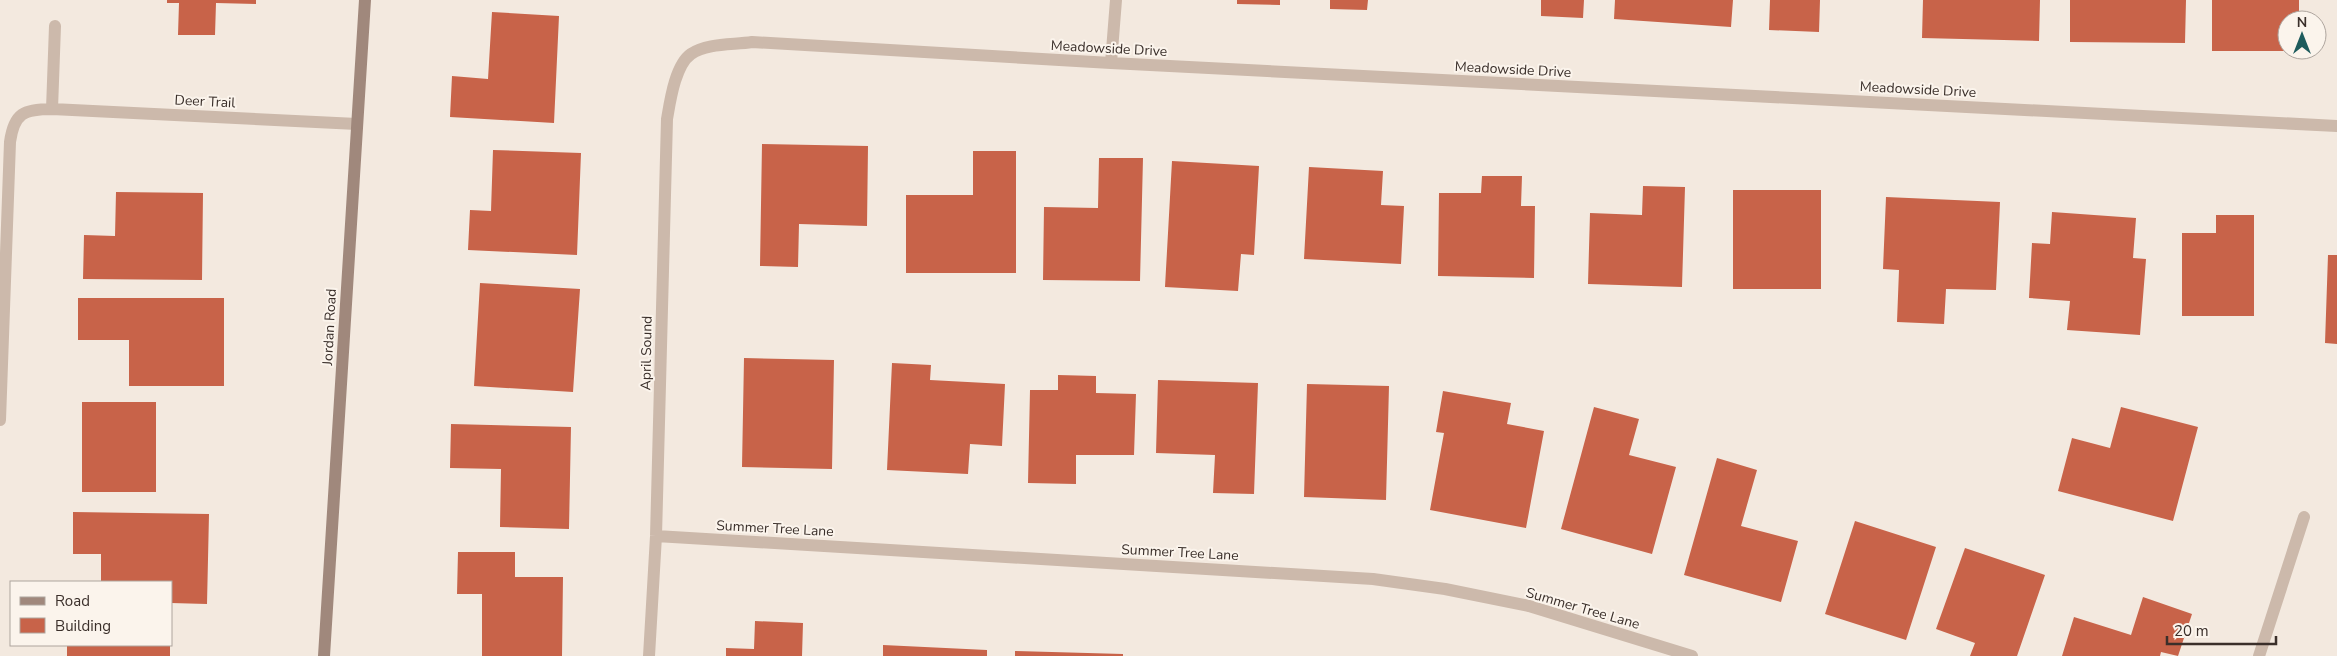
<svg xmlns="http://www.w3.org/2000/svg" width="2337" height="656" viewBox="0 0 2337 656" font-family="'Nunito Sans',sans-serif">
<style>
.building{fill:#c86349}
.lines{fill:none;stroke-linecap:round;stroke-linejoin:round}
.street{stroke:#ccb9ab;stroke-width:12}
.secondary{stroke:#a0887c;stroke-width:12}
.labels{text-anchor:middle;stroke-width:4;stroke-linejoin:round;paint-order:stroke}
.street-label{font-size:14px;fill:#3a2f2a;stroke:#fbf4ec}
</style>
<rect width="100%" height="100%" fill="#f3e9df"/>
<path class="building" d="M167 0H256V4L216 3 215 35H178L179 3H167Z
M1237 0H1280V5L1237 4Z
M1330 0H1368L1367 10 1330 9Z
M1541 0H1584L1583 18 1541 16Z
M1615 0H1733L1731 27 1614 19Z
M1770 0H1820L1819 32 1769 30Z
M1923 0H2040L2039 41 1922 38Z
M2070 0H2186L2185 43 2070 42Z
M2212 0H2299V20H2287V51H2212Z
M492 12 559 16 554 123 450 117 452 76 488 79Z
M762 144 868 146 867 226 799 224 798 267 760 266Z
M493 150 581 153 577 255 468 250 470 210 491 211Z
M973 151H1016V273H906V195H973Z
M1099 158H1143L1140 281 1043 280 1044 207 1098 208Z
M1172 161 1259 166 1254 255 1241 254 1238 291 1165 287Z
M1309 167 1383 171 1381 205 1404 206 1401 264 1304 259Z
M1482 176H1522L1521 206H1535L1534 278 1438 276 1439 193H1481Z
M1643 186 1685 187 1682 287 1588 284 1590 213 1642 215Z
M1733 190H1821V289H1733Z
M116 192 203 193 202 280 83 279 84 235 115 236Z
M1886 197 2000 202 1996 290 1946 289 1944 324 1897 322 1899 270 1883 269Z
M2052 212 2136 218 2133 258 2146 259 2140 335 2067 330 2070 301 2029 298 2032 243 2050 244Z
M2216 215H2254V316H2182V233H2216Z
M2328 255H2337V344L2325 343Z
M480 283 580 289 573 392 474 386Z
M78 298H224V386H129V340H78Z
M744 358 834 360 832 469 742 467Z
M892 363 931 365 930 380 1005 384 1002 446 970 444 968 474 887 470Z
M1058 375 1096 376V393L1136 394 1134 455H1076V484L1028 483 1030 390H1058Z
M1158 380 1258 383 1254 494 1213 493 1215 455 1156 453Z
M1307 384 1389 386 1386 500 1304 497Z
M1443 391 1511 403 1507 424 1544 431 1526 528 1430 510 1444 433 1436 432Z
M82 402H156V492H82Z
M1594 407 1639 419 1629 455 1676 467 1652 554 1561 529Z
M2121 407 2198 427 2173 521 2058 491 2072 438 2110 448Z
M451 424 571 427 569 529 500 527 501 469 450 468Z
M1717 458 1757 470 1741 526 1798 541 1781 602 1684 575Z
M73 512 209 514 207 604 171 603V582H101V554H73Z
M1855 521 1936 547 1906 640 1825 614Z
M1965 548 2045 575 2017 656H1970L1975 643 1936 629Z
M458 552H515V577H563L562 656H482V594H457Z
M2143 597 2192 614 2178 656 2161 652 2160 656H2062L2074 617 2131 635Z
M755 621 803 623 802 656H726V648L754 649Z
M67 645H170V656H67Z
M883 645 987 650V656H883Z
M1015 651 1123 654V656H1015Z"/>
<g class="lines">
<path class="street" d="M1111 63 1116 0
M52 109 55 26
M0 420 10 142C14 113 24 109 52 109L357 124
M656 536 1373 579 1445 589 1529 606 1692 656
M649 656 656 536 667 119C670 102 675 65 691 54 707 43 733 45 752 42L1111 63 2337 126
M2259 656 2304 517"/>
<path class="secondary" d="M324 656 365 0"/>
</g>
<g class="labels">
<g class="street-label">
<text transform="translate(1109 48) rotate(3)" y="5">Meadowside Drive</text>
<text transform="translate(1513 69) rotate(3)" y="5">Meadowside Drive</text>
<text transform="translate(1918 89) rotate(3)" y="5">Meadowside Drive</text>
<text transform="translate(205 101) rotate(3)" y="5">Deer Trail</text>
<text transform="translate(329 327) rotate(-87)" y="5">Jordan Road</text>
<text transform="translate(646 353) rotate(-89)" y="5">April Sound</text>
<text transform="translate(775 528) rotate(3)" y="5">Summer Tree Lane</text>
<text transform="translate(1180 552) rotate(3)" y="5">Summer Tree Lane</text>
<text transform="translate(1583 608) rotate(16)" y="5">Summer Tree Lane</text>
</g>
</g>
<rect x="10" y="581" width="162" height="65" fill="#fbf4ec" stroke="#aea59e"/>
<rect x="20" y="597" width="25" height="8" fill="#a0887c" stroke="#aea59e"/>
<text x="55" y="606" font-size="15" fill="#3a2f2a">Road</text>
<rect x="20" y="618" width="25" height="15" fill="#c86349" stroke="#aea59e"/>
<text x="55" y="631" font-size="15" fill="#3a2f2a">Building</text>
<g transform="translate(2302 35)"><circle r="24" fill="#fbf4ec" stroke="#aea59e"/>
<path d="M0-4L9 19L0 12L-9 19Z" fill="#1e5b5c"/>
<text y="-8" font-size="14" font-weight="bold" text-anchor="middle" fill="#3a2f2a">N</text>
</g>
<path d="M2167 636v8h109v-8" fill="none" stroke="#3a2f2a" stroke-width="2.5"/>
<text x="2174" y="636" font-size="15" fill="#3a2f2a" stroke="#fbf4ec" stroke-width="4" paint-order="stroke">20 m</text>
</svg>
